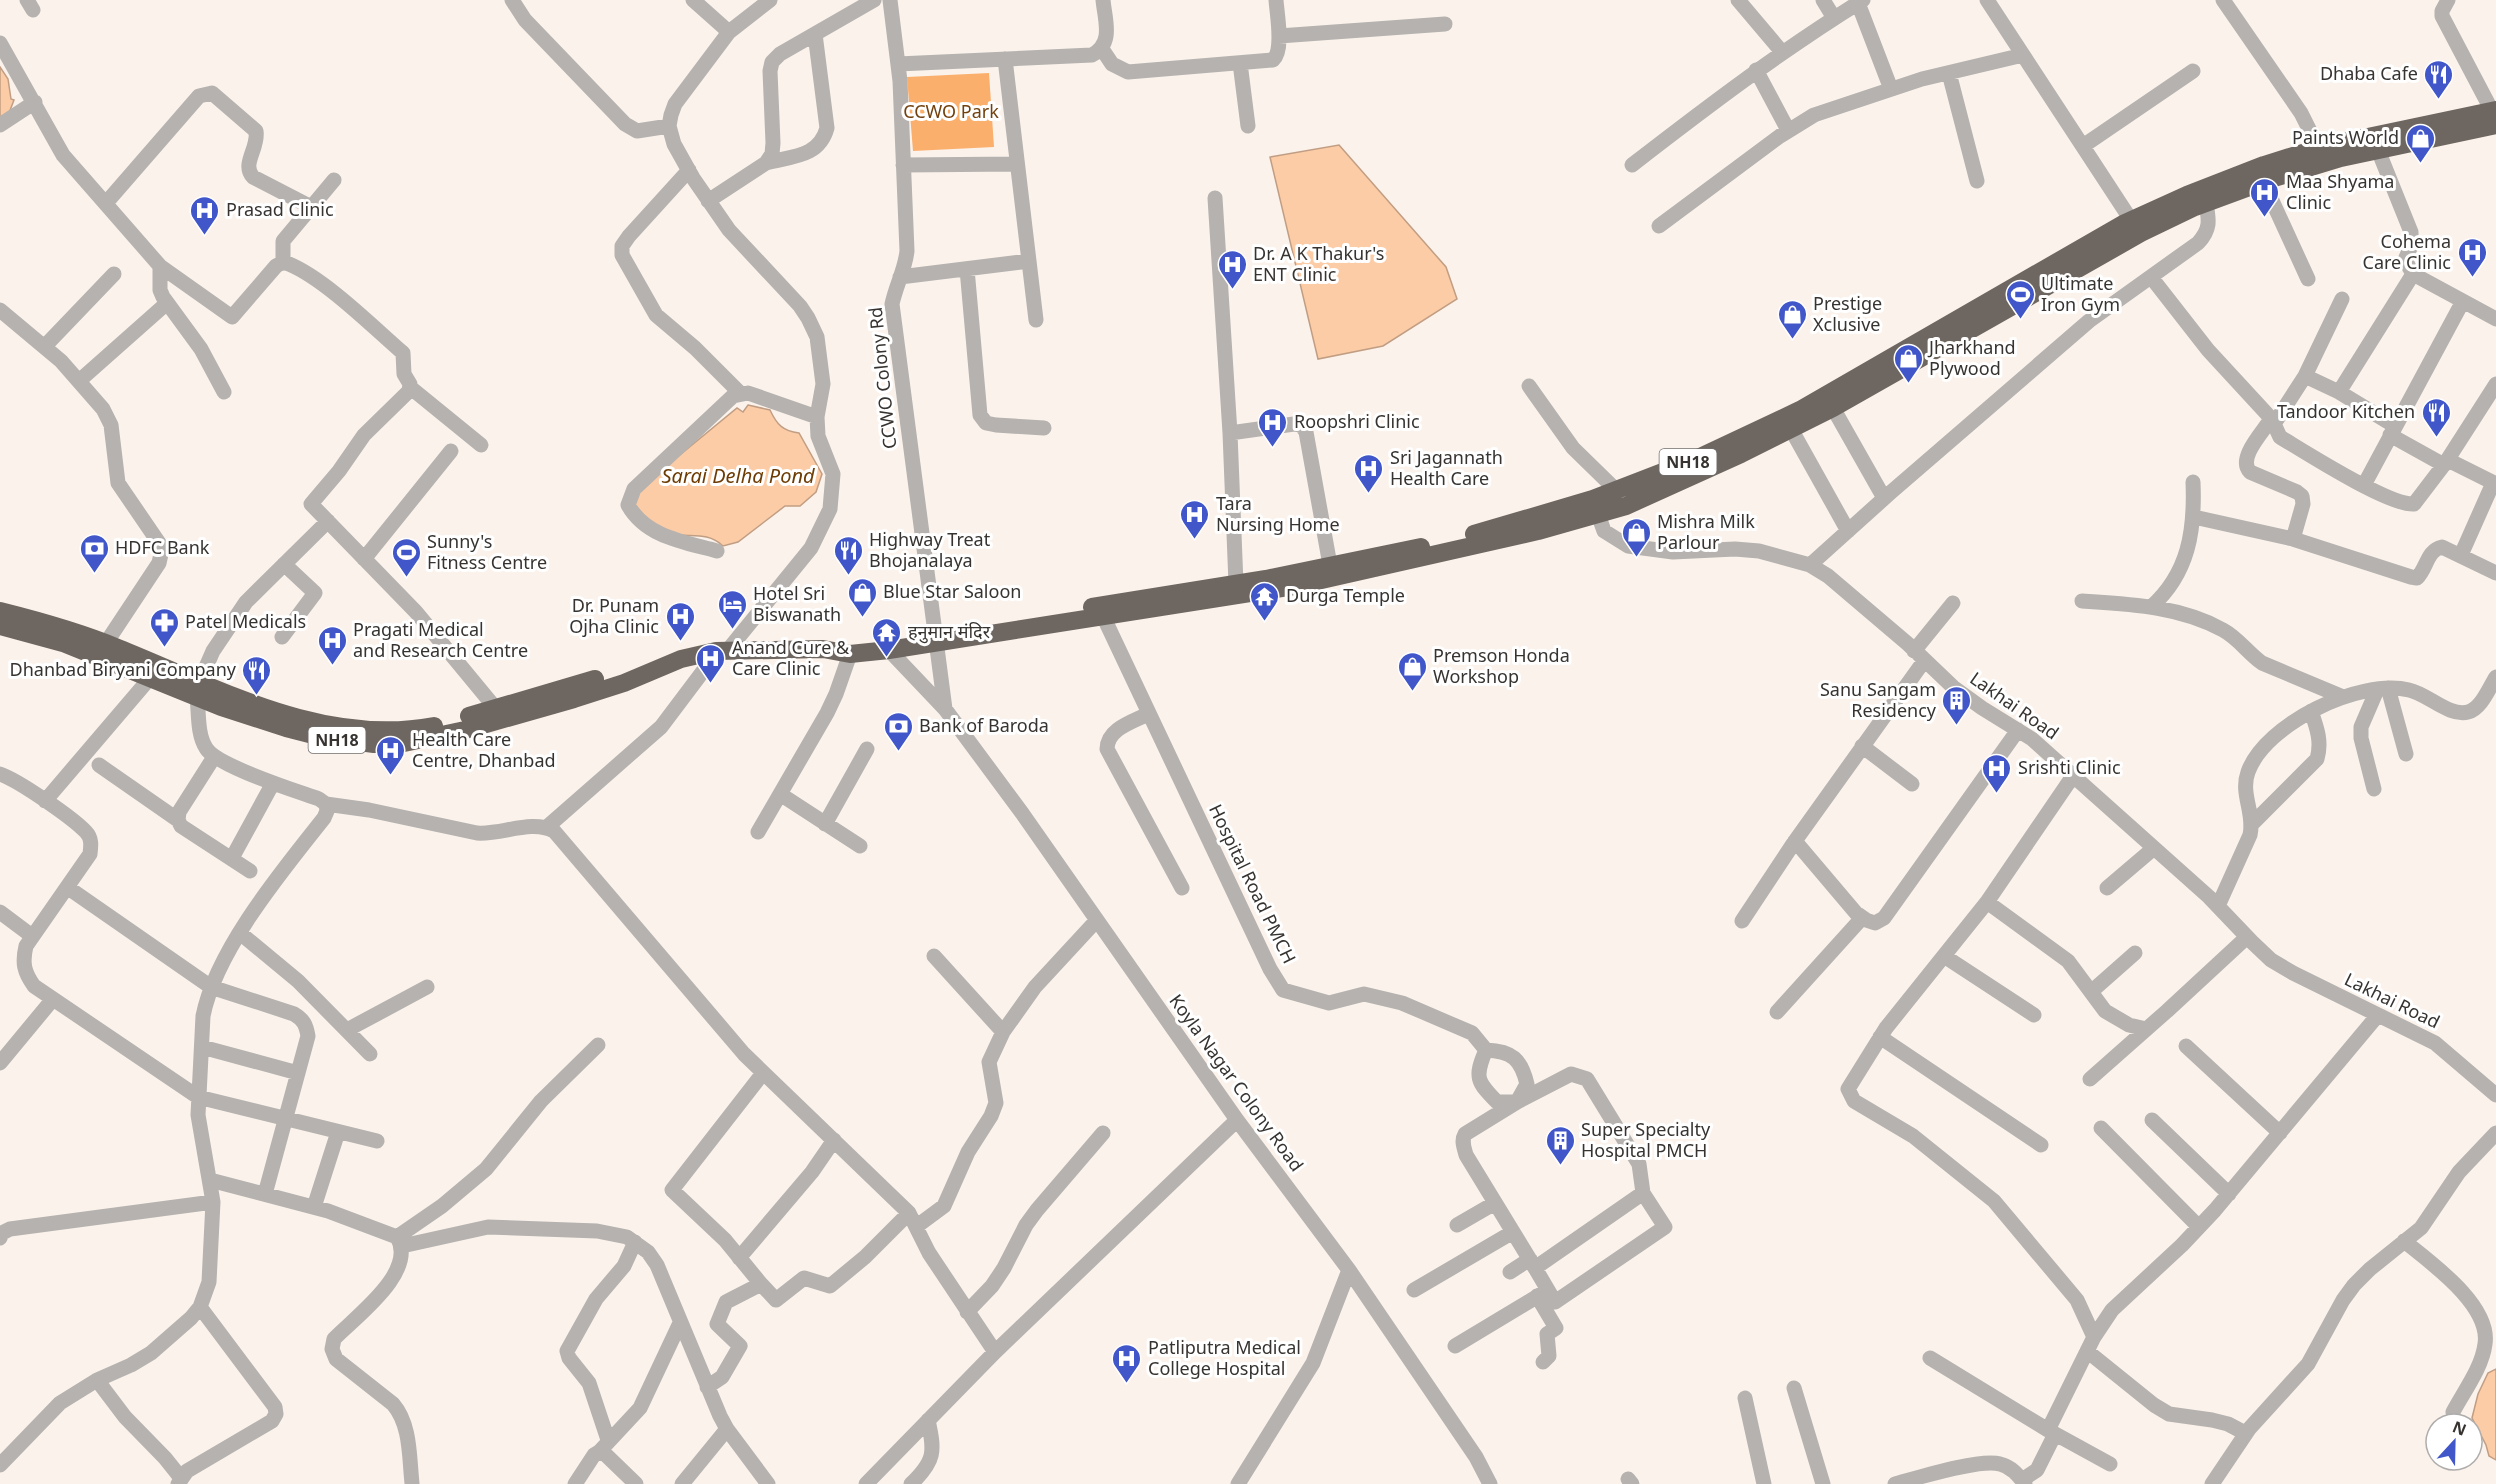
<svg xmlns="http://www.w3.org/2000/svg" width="2496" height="1484" viewBox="0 0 2496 1484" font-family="'Noto Sans','Noto Sans Devanagari',sans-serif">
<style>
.green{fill:#fbaf6d}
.water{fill:#fccca6;stroke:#c19e83;stroke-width:1.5}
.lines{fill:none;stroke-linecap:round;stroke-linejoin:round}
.minor{stroke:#b5b2af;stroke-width:15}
.highway{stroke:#6e6761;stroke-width:18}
.labels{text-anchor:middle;stroke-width:6;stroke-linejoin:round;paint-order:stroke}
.shield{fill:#fff;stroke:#72706e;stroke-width:1.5}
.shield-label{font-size:16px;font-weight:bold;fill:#363330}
.poi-label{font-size:18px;fill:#363330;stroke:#fff;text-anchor:start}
.park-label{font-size:18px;fill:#73410e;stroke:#fff}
.street-label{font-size:18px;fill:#363330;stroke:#fff}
.water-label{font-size:20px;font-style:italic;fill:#6d3c05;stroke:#fff}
</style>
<rect width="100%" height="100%" fill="#fbf2eb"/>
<path class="green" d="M989 73 994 147 913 151 907 77Z"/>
<path class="water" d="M0 67 8 79 11 99 14 100 9 113 0 121Z
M1339 145 1446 267 1457 299 1383 346 1318 359 1270 157Z
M748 405 770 410C777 425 783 431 799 433L822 474 816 492 800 506H785L738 542 723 546C706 530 687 539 669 533 657 528 645 516 634 509L636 491 737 408 743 412Z
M2496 1369V1460L2489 1456 2486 1445 2472 1418 2478 1394 2488 1373Z"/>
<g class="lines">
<path class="minor" d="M27 0 33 10
M512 0 525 20 625 124 637 131 669 126
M693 0 729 32
M890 0 900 81 907 251C905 270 896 285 892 304L945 709
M1738 0 1782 52
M1823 0 1834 18
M1987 0 2131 220
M2223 0 2301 113 2323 157
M2448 0 2442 11V16L2492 111
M1858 3 1891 89
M1279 36 1445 24
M0 43 63 155 160 266V290L163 297 201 349 224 392
M1102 49 1112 64 1128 72 1273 60C1284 50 1277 15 1276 0
M1005 59 1036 320
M1240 63 1248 126
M898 64 1092 55C1114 43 1105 21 1103 0
M1756 70 1788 130
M1949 73 1977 181
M0 125 35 102
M2083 146 2193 71
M2378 150 2411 232V246L2405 260 2413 274 2496 319
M766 163C793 156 819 157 827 128L815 34
M903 165 1017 164
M1632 165C1707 107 1782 50 1863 0
M689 170 629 236 622 246V255L656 315 695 348 740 393
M2263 181 2308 279
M1215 198 1230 433 1236 584
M708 201 766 163 772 154 773 143 770 71 772 62 780 54 874 0
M106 203 199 96 212 93 256 131C259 148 241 164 253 177L311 207
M1659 226 1780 136 1814 115 1922 79 2023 55
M283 263V241L334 180
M160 266 232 317 276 266C281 263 284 262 289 264 325 279 373 327 403 353L404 374 410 384 409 391 364 435 339 471 311 504 416 612 502 716
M967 269 980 415 986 423 996 425 1044 428
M900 277 1029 261
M2151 277 2208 350 2267 414 2274 424
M2342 299 2305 376 2274 424 2280 437C2305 452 2389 506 2414 504L2446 462 2496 384
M0 310 61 361 103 409 111 425 118 483 159 543 161 554 159 563 106 643
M45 346 114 274
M2305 376 2339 392 2395 426
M79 381 167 303
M1529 386 1573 448 1616 490
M411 388 481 445
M2339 392 2413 274
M1833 408 1884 498
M2271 419C2263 432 2237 458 2250 472L2297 492 2302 496 2303 504 2293 539
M1791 429 1848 531
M1230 433 1294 424 1301 425 1306 432 1330 565
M2390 435 2444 465
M2448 460 2496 484
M2364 485 2463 301
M1594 503 1604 531 1628 546 1673 552 1735 549 1759 551 1810 565 1828 576 1908 644 1953 687 1982 708 2032 739 2209 897 2252 942 2271 960 2293 973 2435 1043 2496 1095
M2194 517 2293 539 2411 577 2417 578C2427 568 2427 550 2442 547L2496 573
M717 551C684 542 646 537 628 505L634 489 733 396 748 393 817 417
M2461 555 2493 483
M364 559 451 451
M1810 565 1890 493 2089 321 2198 243C2211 229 2209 220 2206 203
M2082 601C2129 604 2180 606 2223 630 2238 638 2248 653 2262 663L2343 697
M2151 607C2189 573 2195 530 2193 482
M1104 618 1270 969 1283 990 1329 1003 1364 994 1402 1003 1472 1033 1486 1050C1474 1077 1477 1082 1497 1102H1517L1571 1074 1587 1079 1639 1164 1643 1193 1535 1268 1466 1155C1464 1147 1461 1141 1465 1134L1517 1102 1527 1084C1521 1059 1512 1051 1486 1050
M282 637 315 593 284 564
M728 650 811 548 830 509 833 474 818 436 817 417 823 384 817 337 808 318 800 306 729 230 693 178 674 144 669 126 671 115 675 104 729 32 770 0
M889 650 945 709 1022 813 1237 1120 1349 1270 1476 1457 1490 1484
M1914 651 1953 603
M199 683 213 651 246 602 328 521
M2388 688 2406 754
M1148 714C1132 722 1107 729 1107 749L1182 888
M1862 746 1912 784
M214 757 179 812 178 820 181 826 250 871
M99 765 178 820
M0 774C18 780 73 818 86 832 92 838 91 846 90 854L26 946C22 963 24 972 34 986L198 1097 377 1141
M2073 776 1987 902 1886 1028 1848 1089 1854 1101 1913 1136 1994 1201 2077 1300 2094 1337
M2374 789 2361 738V727L2377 690
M780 794 860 846
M45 801 150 678
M326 804 369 810 477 833C502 835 531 819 554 831L744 1054 909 1213 929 1253 995 1352
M2253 823 2317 759C2322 742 2317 728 2311 711
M825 824 867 749
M547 827 661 727 719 650
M758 832 827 713 836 694 850 654
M1795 841 1856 913 1866 920 1875 923 1884 918 2018 730
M232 858 273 783
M67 887 211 987 294 1014C304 1020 306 1025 308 1036L265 1194
M2107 888 2154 848
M1987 902 2068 961 2105 1011 2129 1025 2146 1029
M2218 906 2250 835C2255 813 2240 794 2248 772 2265 724 2360 678 2409 690 2428 694 2449 717 2468 712 2481 709 2489 688 2496 677
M0 912 32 936
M1742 921 1795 841 1924 661
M240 933 298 981 370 1054
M934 956 1003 1032
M1944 956 2034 1015
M2092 991 2135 953
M1777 1012 1862 918
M347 1030 427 987
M1880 1037 2041 1145
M2186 1046 2280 1133
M202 1047 298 1073
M0 1063 53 999
M2090 1079 2167 1011 2247 937
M2152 1120 2229 1194
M2101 1128 2199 1227
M210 1180 328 1211 397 1237C418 1272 355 1317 334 1339L332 1349 336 1359 393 1404C411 1425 409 1457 412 1483
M314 1207 338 1132
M1457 1225 1495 1203
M917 1226 944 1206 968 1152 991 1116 996 1103 989 1062 1003 1032 1035 987 1096 921
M397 1237 442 1206 486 1169 541 1101 598 1045
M0 1238 2 1233 10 1229 213 1202
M2404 1241C2431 1263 2491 1305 2485 1344 2482 1368 2464 1391 2453 1412
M402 1246 488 1227 597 1231 627 1237 648 1252 657 1265 720 1416 727 1429 768 1484
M739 1258 812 1172 834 1140
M1535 1268 1555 1302 1665 1227 1643 1193
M1510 1272 1530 1259
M761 1284 725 1240 672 1190 763 1073
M1414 1290 1513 1232
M1537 1296 1556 1328 1547 1334 1549 1356 1543 1362
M967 1312 992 1286 1004 1268 1026 1225 1037 1210 1103 1133
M1455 1346 1548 1290
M2087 1351 2154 1405 2169 1414 2212 1420 2228 1424 2245 1433
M1930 1358 2048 1430 2110 1464
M97 1380 125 1417 165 1458 181 1478
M707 1387 722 1377 740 1346 717 1324 726 1302 761 1284 776 1300 804 1278 830 1286 865 1257 909 1213
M1794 1388 1823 1484
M1745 1398 1764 1484
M2048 1430 2094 1337 2112 1310 2182 1245 2215 1210 2378 1015
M608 1440 589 1383 569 1358 567 1351 596 1299 624 1266 635 1242
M599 1452 640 1408 680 1323
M0 1465 60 1403 97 1380 131 1365 151 1353 191 1318 200 1307 209 1282 213 1202 198 1115 203 1016C216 950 282 871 324 818L327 811 326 804 319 799C297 791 216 766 206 748 197 734 199 713 197 697
M1628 1479 1632 1484
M2022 1480 2037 1470 2055 1434
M178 1484 187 1471 272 1421 276 1414 275 1407 200 1307
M575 1484 594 1455 599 1452 605 1454 636 1484
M682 1484 727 1429
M866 1484 995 1352 1237 1120
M911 1484C935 1461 935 1452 928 1420
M1238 1484 1313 1363 1349 1270
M1895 1484C1917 1478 1980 1458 2000 1464 2012 1467 2018 1475 2025 1484
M2212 1484 2249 1429 2308 1364 2343 1300 2354 1285 2370 1269 2421 1228 2459 1172 2496 1133"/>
<path class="highway" d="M1474 534 1593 499 1694 460 1800 410 2123 224 2187 195 2264 165 2325 146 2496 110
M1092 607 1266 579 1421 547
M0 611C40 621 80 632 118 648 218 688 322 747 434 726
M0 626 63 643 221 707 286 728 321 737 374 744 404 743 465 730 574 699 624 683 681 659 716 651 823 649 850 654 889 650 1295 586 1538 531 1626 506 1741 454 1833 408 2141 233 2195 207 2271 179 2341 158 2496 125
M469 716 595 679"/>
</g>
<defs>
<symbol id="restaurant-pin" viewBox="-11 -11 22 30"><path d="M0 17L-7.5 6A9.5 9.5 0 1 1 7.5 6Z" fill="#4056c9" stroke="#fff"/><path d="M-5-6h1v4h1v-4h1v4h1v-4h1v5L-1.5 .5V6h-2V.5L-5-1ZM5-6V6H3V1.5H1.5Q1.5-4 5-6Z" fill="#fff"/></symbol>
<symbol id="shop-pin" viewBox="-11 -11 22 30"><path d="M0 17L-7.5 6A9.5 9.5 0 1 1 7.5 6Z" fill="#4056c9" stroke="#fff"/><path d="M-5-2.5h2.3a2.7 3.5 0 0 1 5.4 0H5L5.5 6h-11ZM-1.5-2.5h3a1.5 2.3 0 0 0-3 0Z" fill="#fff"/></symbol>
<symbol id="hospital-pin" viewBox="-11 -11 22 30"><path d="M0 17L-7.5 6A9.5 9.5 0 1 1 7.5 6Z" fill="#4056c9" stroke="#fff"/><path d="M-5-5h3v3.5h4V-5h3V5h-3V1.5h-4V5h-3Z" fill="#fff"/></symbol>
<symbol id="stadium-pin" viewBox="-11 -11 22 30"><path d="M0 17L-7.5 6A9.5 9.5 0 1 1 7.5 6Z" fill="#4056c9" stroke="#fff"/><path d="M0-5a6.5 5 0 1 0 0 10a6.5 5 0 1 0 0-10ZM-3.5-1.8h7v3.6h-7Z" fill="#fff"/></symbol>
<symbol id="bank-pin" viewBox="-11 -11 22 30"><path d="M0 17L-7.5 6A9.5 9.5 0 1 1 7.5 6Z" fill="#4056c9" stroke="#fff"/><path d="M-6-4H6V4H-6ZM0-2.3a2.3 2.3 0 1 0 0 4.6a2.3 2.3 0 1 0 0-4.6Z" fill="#fff"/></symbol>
<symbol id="temple-pin" viewBox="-11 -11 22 30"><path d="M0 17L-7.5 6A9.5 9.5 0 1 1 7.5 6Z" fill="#4056c9" stroke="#fff"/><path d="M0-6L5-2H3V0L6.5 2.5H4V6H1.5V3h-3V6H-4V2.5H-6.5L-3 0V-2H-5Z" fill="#fff"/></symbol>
<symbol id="hotel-pin" viewBox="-11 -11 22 30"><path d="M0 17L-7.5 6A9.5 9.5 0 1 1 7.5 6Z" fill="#4056c9" stroke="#fff"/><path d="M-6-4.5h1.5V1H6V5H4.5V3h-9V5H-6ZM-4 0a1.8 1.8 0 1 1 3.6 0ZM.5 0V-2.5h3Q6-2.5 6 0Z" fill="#fff"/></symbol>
<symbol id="pharmacy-pin" viewBox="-11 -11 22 30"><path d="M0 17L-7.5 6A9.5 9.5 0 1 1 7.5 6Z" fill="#4056c9" stroke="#fff"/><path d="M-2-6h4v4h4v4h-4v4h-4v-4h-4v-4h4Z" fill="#fff"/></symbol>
<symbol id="building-pin" viewBox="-11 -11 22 30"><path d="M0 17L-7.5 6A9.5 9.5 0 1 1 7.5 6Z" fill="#4056c9" stroke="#fff"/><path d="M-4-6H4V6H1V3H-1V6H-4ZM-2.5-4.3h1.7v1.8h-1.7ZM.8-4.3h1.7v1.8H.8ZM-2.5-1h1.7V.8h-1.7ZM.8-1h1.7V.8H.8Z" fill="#fff"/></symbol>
</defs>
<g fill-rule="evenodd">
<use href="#restaurant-pin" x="2422" y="58" width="33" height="45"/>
<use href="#shop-pin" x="2404" y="122" width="33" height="45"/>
<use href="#hospital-pin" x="2248" y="176" width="33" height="45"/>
<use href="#hospital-pin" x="188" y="194" width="33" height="45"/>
<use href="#hospital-pin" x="2456" y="236" width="33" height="45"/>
<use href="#hospital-pin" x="1216" y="248" width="33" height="45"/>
<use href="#stadium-pin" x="2004" y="278" width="33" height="45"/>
<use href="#shop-pin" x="1776" y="298" width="33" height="45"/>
<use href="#shop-pin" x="1892" y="342" width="33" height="45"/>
<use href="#restaurant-pin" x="2420" y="396" width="33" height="45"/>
<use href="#hospital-pin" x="1256" y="406" width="33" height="45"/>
<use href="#hospital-pin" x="1352" y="452" width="33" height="45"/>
<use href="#hospital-pin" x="1178" y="498" width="33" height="45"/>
<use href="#shop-pin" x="1620" y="516" width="33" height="45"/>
<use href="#bank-pin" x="78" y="532" width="33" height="45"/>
<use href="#restaurant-pin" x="832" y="534" width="33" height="45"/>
<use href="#stadium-pin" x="390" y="536" width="33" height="45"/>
<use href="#shop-pin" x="846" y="576" width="33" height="45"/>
<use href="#temple-pin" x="1248" y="580" width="33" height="45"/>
<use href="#hotel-pin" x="716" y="588" width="33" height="45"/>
<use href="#hospital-pin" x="664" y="600" width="33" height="45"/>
<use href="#pharmacy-pin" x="148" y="606" width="33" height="45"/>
<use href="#temple-pin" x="870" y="616" width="33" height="45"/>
<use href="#hospital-pin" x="316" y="624" width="33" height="45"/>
<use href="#hospital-pin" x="694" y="642" width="33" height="45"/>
<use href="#shop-pin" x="1396" y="650" width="33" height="45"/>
<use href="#restaurant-pin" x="240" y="654" width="33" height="45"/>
<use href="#building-pin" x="1940" y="684" width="33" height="45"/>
<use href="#bank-pin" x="882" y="710" width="33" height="45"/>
<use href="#hospital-pin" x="374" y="734" width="33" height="45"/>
<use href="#hospital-pin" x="1980" y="752" width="33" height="45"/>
<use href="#building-pin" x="1544" y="1124" width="33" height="45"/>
<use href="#hospital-pin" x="1110" y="1342" width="33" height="45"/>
</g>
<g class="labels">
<g class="shield">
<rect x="1659.5" y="449" width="57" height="26" rx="4.5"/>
<rect x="308.5" y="727" width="57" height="26" rx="4.5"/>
</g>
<g class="shield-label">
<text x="1688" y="468">NH18</text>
<text x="337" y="746">NH18</text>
</g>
<g class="poi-label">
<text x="2418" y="80" text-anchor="end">Dhaba Cafe</text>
<text x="2399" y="144" text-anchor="end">Paints World</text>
<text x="2286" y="188">Maa Shyama<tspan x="2286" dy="21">Clinic</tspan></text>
<text x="226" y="216">Prasad Clinic</text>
<text x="2451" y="248" text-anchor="end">Cohema<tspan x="2451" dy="21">Care Clinic</tspan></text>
<text x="1253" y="260">Dr. A K Thakur's<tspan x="1253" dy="21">ENT Clinic</tspan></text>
<text x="2041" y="290">Ultimate<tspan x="2041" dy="21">Iron Gym</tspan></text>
<text x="1813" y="310">Prestige<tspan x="1813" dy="21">Xclusive</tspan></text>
<text x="1929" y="354">Jharkhand<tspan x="1929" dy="21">Plywood</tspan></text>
<text x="2415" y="418" text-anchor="end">Tandoor Kitchen</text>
<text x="1294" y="428">Roopshri Clinic</text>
<text x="1390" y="464">Sri Jagannath<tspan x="1390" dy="21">Health Care</tspan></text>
<text x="1216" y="510">Tara<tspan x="1216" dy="21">Nursing Home</tspan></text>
<text x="1657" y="528">Mishra Milk<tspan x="1657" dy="21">Parlour</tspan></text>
<text x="869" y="546">Highway Treat<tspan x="869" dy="21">Bhojanalaya</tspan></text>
<text x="427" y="548">Sunny's<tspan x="427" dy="21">Fitness Centre</tspan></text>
<text x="115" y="554">HDFC Bank</text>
<text x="883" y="598">Blue Star Saloon</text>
<text x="753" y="600">Hotel Sri<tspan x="753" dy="21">Biswanath</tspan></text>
<text x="1286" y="602">Durga Temple</text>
<text x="659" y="612" text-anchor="end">Dr. Punam<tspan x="659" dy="21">Ojha Clinic</tspan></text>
<text x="185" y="628">Patel Medicals</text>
<text x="353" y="636">Pragati Medical<tspan x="353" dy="21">and Research Centre</tspan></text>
<text x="908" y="638">हनुमान मंदिर</text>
<text x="732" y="654">Anand Cure &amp;<tspan x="732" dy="21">Care Clinic</tspan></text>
<text x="1433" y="662">Premson Honda<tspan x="1433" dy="21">Workshop</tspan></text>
<text x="236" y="676" text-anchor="end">Dhanbad Biryani Company</text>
<text x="1936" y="696" text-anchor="end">Sanu Sangam<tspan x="1936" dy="21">Residency</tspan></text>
<text x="919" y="732">Bank of Baroda</text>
<text x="412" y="746">Health Care<tspan x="412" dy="21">Centre, Dhanbad</tspan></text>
<text x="2018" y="774">Srishti Clinic</text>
<text x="1581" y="1136">Super Specialty<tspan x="1581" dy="21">Hospital PMCH</tspan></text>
<text x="1148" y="1354">Patliputra Medical<tspan x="1148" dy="21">College Hospital</tspan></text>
</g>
<g class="park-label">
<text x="951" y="118">CCWO Park</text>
</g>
<g class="street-label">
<text transform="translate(883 378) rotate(-96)" y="6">CCWO Colony Rd</text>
<text transform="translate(2014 706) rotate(35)" y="6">Lakhai Road</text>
<text transform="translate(1252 884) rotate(64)" y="6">Hospital Road PMCH</text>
<text transform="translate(2392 1001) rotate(26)" y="6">Lakhai Road</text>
<text transform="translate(1236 1083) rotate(54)" y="6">Koyla Nagar Colony Road</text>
</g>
<g class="water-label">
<text x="738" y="483">Sarai Delha Pond</text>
</g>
</g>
<g transform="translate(2454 1442) rotate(22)"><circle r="28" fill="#ffffff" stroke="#afadac" stroke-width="1.5"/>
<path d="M0-4.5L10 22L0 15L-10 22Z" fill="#4056c9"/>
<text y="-9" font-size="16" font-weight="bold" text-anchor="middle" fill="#363330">N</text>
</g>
</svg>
